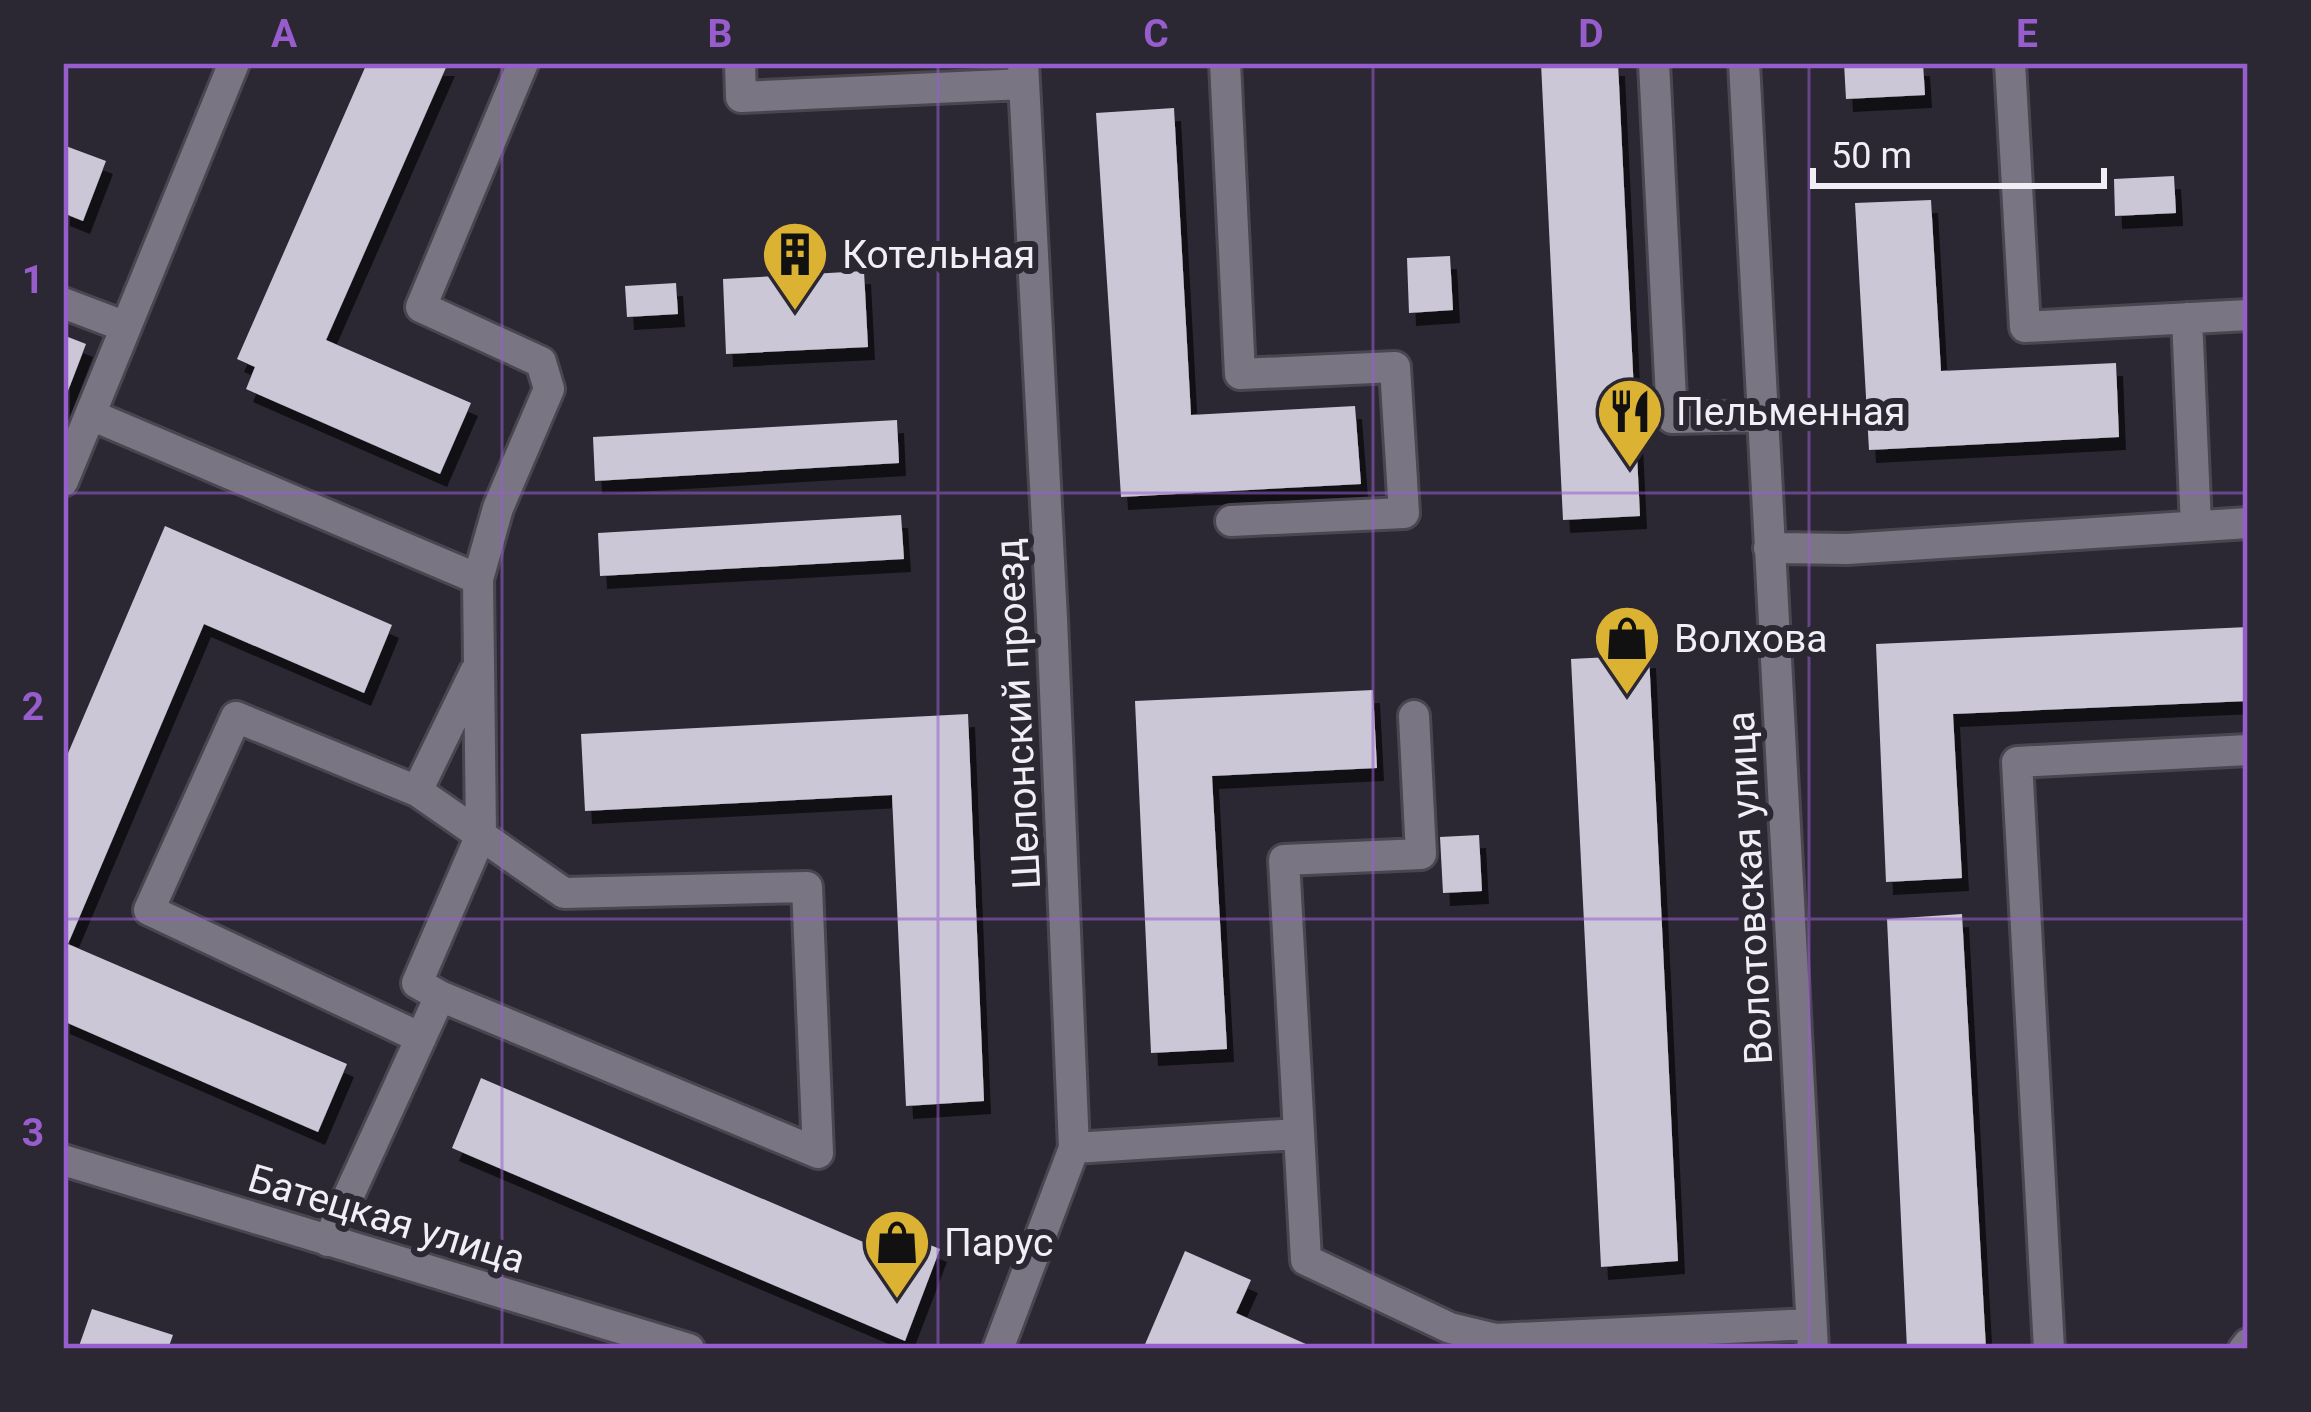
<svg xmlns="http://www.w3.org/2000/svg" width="2311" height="1412" viewBox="0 0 2311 1412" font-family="Roboto,sans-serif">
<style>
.building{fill:#ccc7d6;filter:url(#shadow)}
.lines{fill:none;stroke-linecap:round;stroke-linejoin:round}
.minor-casing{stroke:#494650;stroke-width:36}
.minor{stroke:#797582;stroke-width:30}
.grid{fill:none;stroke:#985dcd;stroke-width:3;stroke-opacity:0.55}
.labels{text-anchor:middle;stroke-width:12;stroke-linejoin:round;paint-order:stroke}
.poi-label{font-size:39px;fill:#f1eff6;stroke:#2b2833;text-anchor:start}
.street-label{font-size:39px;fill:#f1eff6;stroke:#2b2833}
.neatline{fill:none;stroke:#985dcd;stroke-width:4.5}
.grid-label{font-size:39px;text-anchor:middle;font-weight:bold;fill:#985dcd}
</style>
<defs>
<filter id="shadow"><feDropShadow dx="7" dy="13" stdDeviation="0" flood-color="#0009"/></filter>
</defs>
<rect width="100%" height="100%" fill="#2b2833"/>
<path class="building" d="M367 63H448L326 340 471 403 440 474 246 389 255 367 237 359Z
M1541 63H1618L1640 516 1563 520Z
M1844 63H1923L1925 95 1846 99Z
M1174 108 1191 415 1355 406 1361 484 1121 497 1096 113Z
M63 145 106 161 83 221 63 213Z
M2174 176 2176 213 2115 216 2114 179Z
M1931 200 1941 371 2116 363 2119 437 1869 450 1855 203Z
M1450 256 1453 310 1409 313 1407 258Z
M864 271 868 347 726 354 723 279Z
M676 283 678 314 627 317 625 286Z
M63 335 86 344 63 404Z
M897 420 899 463 595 481 593 437Z
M901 515 904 559 600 576 598 533Z
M165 526 392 625 364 693 204 624 68 944 347 1064 318 1132 63 1021V765Z
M2248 627V701L1953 714 1962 878 1886 882 1876 644Z
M1649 655 1678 1261 1601 1267 1571 659Z
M1373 690 1377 768 1212 776 1227 1049 1151 1053 1135 701Z
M968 714 984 1101 906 1106 892 795 585 811 581 734Z
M1479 835 1482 891 1443 893 1440 837Z
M1962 914 1986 1349H1907L1887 919Z
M481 1078 868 1244 876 1223 940 1249 905 1341 452 1148Z
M1185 1251 1251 1280 1236 1313 1317 1349H1143Z
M92 1309 173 1335 168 1349H78Z"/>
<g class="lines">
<defs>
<path id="minor" d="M740 63 741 97 1024 84
M1225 63 1240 374 1395 367 1404 513 1231 521
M1654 63 1672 418 1761 416
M1744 63 1813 1349
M2010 63 2025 327 2248 315
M63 303 126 327
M2187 318 2196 526
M91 415 478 579 481 835 417 983 440 996 818 1153 807 887 564 893 417 791 236 717 149 910 421 1038
M63 481 234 63
M1769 548 1847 549 2248 523
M478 579 498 508 549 389 541 362 421 307 523 63
M1414 716 1421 854 1284 860 1306 1260 1450 1328 1496 1339 1811 1324
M417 791 475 672
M1074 1148 1297 1134
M63 1160 689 1349
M328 1241 440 996
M998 1349 1074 1148 1052 619 1023 63
M2049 1349 2017 762 2248 750
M2244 1349 2248 1344"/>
</defs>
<use href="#minor" class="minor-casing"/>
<use href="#minor" class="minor"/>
</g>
<path class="grid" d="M502 63V1349M938 63V1349M1373 63V1349M1809 63V1349M63 493H2248M63 919H2248"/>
<defs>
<symbol id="building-pin" viewBox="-11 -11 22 30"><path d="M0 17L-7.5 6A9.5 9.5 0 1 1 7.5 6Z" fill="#dcb233" stroke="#2b2833"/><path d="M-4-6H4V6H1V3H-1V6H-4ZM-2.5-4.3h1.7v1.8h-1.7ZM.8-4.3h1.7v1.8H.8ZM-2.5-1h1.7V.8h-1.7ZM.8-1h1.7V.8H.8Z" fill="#111"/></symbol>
<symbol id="restaurant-pin" viewBox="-11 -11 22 30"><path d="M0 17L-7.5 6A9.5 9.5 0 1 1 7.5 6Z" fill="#dcb233" stroke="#2b2833"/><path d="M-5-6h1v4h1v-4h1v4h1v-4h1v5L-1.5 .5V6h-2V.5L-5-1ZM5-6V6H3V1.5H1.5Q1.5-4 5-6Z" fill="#111"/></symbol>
<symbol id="shop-pin" viewBox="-11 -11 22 30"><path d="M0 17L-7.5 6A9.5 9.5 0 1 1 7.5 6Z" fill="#dcb233" stroke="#2b2833"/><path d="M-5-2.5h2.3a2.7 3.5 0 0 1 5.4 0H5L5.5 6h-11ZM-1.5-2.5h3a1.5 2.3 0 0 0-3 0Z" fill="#111"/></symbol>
</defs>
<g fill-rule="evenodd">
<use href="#building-pin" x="757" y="216" width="76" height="104"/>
<use href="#restaurant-pin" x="1592" y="373" width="76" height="104"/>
<use href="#shop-pin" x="1589" y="600" width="76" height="104"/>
<use href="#shop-pin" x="859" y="1204" width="76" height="104"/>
</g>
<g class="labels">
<g class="poi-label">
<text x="842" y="268">Котельная</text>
<text x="1676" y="425">Пельменная</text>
<text x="1674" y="652">Волхова</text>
<text x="944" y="1256">Парус</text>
</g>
<g class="street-label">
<text transform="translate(1017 714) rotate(-93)" y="14">Шелонский проезд</text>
<text transform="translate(1749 888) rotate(-93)" y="14">Волотовская улица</text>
<text transform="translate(387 1218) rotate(17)" y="14">Батецкая улица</text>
</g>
</g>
<rect width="2311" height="1412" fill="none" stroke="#2b2833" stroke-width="132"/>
<path d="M1813 168v18h291v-18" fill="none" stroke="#f1eff6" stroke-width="6"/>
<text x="1831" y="168" font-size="36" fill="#f1eff6" stroke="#2b2833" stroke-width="9" paint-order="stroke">50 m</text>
<rect x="66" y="66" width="2179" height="1280" class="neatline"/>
<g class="grid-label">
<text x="284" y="47">A</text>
<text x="720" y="47">B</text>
<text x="1156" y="47">C</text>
<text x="1591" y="47">D</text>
<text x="2027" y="47">E</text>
<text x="33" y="293">1</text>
<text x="33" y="720">2</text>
<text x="33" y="1146">3</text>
</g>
</svg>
